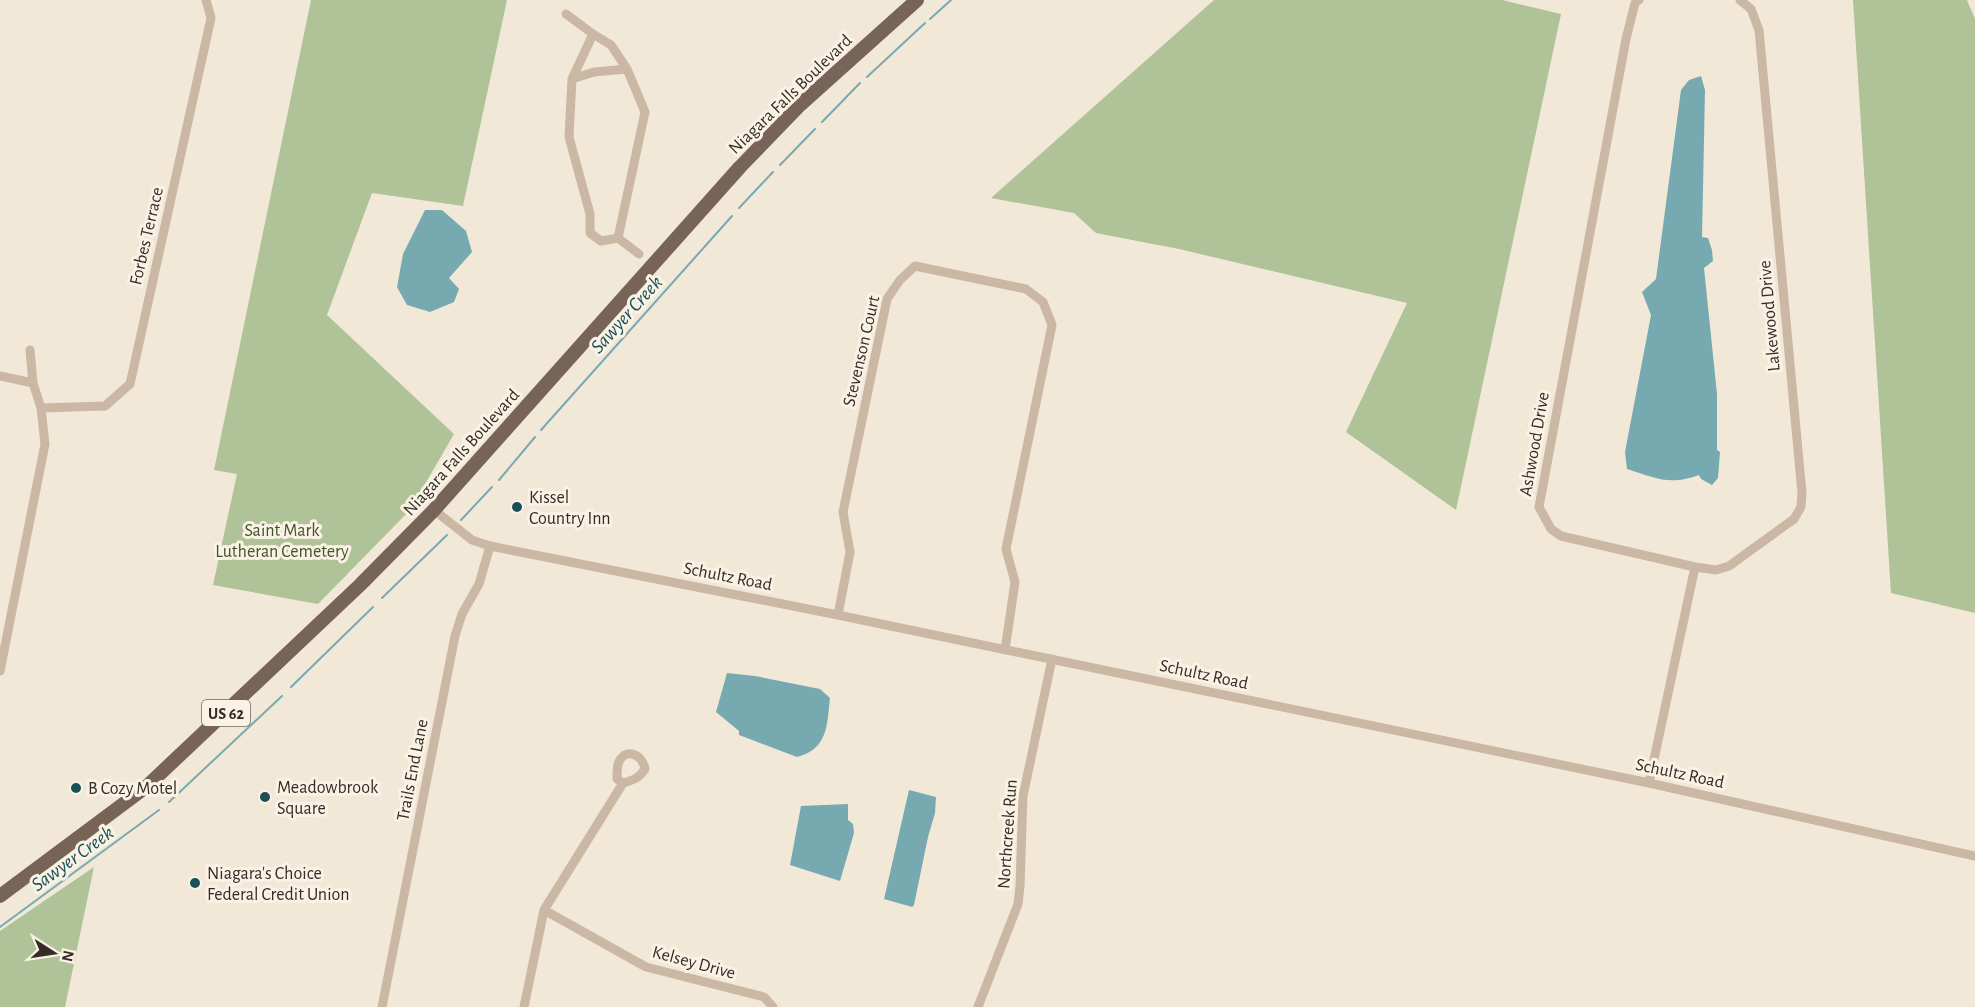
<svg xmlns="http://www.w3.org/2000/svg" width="1975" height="1007" viewBox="0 0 1975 1007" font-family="'Alegreya Sans',sans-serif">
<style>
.green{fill:#b0c298}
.water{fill:#76aab0}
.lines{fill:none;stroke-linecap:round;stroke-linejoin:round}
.stream{stroke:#76aab0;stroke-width:2}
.minor{stroke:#cab8a4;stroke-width:9}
.primary{stroke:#786456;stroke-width:14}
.poi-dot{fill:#1a5058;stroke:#faf2e5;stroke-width:2}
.labels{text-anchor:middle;stroke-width:6;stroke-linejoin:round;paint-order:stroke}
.shield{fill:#faf2e5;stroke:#70675f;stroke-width:1.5}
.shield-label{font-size:16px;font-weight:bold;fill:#352c26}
.street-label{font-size:18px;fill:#352c26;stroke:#faf2e5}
.poi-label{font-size:18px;fill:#352c26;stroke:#faf2e5;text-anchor:start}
.park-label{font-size:18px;fill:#415529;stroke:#faf2e5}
.water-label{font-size:20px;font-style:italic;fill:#1a5058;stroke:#faf2e5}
</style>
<rect width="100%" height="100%" fill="#f2e8d8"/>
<path class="green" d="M311 0H507L463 206 372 193 327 315 454 434 410 510 318 604 213 585 237 474 214 470Z
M1214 0H1502L1561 14 1456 510 1346 432 1407 303 1179 249 1096 233 1074 213 991 198Z
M1853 0H1967L1975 19V613L1891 593Z
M94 867 65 1007H0V931Z"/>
<path class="water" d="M1701 76 1705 90 1702 237 1708 238 1712 250 1713 261 1704 268 1717 394V450L1720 452 1718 478 1712 485 1701 479 1699 475C1669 486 1656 478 1627 469L1625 452 1651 315 1642 292 1656 279 1681 90 1689 80Z
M425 210H442L466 231 472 252 449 278 459 289 454 302 430 312 407 305 397 287 403 254Z
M727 673 755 676 820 689 830 698C827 725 828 749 797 757L739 735V731L716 712Z
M909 790 936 797 935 813 928 837 914 905 912 907 884 899Z
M848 804V820L853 824 854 833 840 881 790 865 801 806Z"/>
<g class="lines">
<path class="stream" d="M930 19 951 0
M867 77 925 23
M822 122 860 83
M780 165 815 129
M739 208 773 172
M541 430 732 216
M499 480 535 437
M461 520 492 487
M382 598 447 535
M291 687 373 607
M169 802 282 696
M0 927 159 810"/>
<path class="minor" d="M1639 0 1635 3 1626 39 1539 507 1551 529 1561 536 1695 567 1716 570 1729 566 1794 519 1801 507 1802 493 1759 30 1751 9 1740 0
M566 14 593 34 572 79 569 137 590 214V233L601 241 618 238 639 254
M593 34 611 45 627 69 645 112 618 238
M572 79 594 72 627 69
M0 376 33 383
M41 408 105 406 130 384 211 18 206 0
M434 510 472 540 490 546 838 615 1649 783 1975 856
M838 615 850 552 843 512 887 299 900 280 915 266 1026 289 1043 302 1052 325 1006 549 1015 582 1005 650
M0 671 45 444 41 408 33 383 30 350
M1649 783 1695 567
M544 910 646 967 764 997 773 1007
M382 1007 455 636 462 614 479 584 490 546
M524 1007 544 910 623 783C634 780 639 778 645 769 642 753 624 747 618 764 617 769 617 774 617 779L623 783
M978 1007 1018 904 1020 886 1023 796 1052 659"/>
<path class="primary" d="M0 896 146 787 360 585 434 510 740 167 800 105 917 0"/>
</g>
<g class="poi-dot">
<circle cx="517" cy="507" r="6"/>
<circle cx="76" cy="788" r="6"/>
<circle cx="265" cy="797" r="6"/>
<circle cx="195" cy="883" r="6"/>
</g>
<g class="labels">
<rect class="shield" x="202" y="700" width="48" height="26" rx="4.5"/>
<g class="shield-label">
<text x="226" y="719">US 62</text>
</g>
<g class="street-label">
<text transform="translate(790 94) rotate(-44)" y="6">Niagara Falls Boulevard</text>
<text transform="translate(146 236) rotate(-77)" y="6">Forbes Terrace</text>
<text transform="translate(1769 316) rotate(-95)" y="6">Lakewood Drive</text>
<text transform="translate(861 351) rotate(-77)" y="6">Stevenson Court</text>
<text transform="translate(1534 444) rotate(-80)" y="6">Ashwood Drive</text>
<text transform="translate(461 452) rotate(-48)" y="6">Niagara Falls Boulevard</text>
<text transform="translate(728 576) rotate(11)" y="6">Schultz Road</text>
<text transform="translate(1204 674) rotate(12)" y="6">Schultz Road</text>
<text transform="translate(412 770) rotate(-79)" y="6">Trails End Lane</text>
<text transform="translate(1680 773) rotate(12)" y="6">Schultz Road</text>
<text transform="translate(1007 834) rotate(-86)" y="6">Northcreek Run</text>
<text transform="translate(694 962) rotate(15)" y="6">Kelsey Drive</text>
</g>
<g class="poi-label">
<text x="529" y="503">Kissel<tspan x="529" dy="21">Country Inn</tspan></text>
<text x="277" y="793">Meadowbrook<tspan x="277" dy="21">Square</tspan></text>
<text x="88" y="794">B Cozy Motel</text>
<text x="207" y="879">Niagara's Choice<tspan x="207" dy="21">Federal Credit Union</tspan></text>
</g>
<g class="park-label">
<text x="282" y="536">Saint Mark<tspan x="282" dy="21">Lutheran Cemetery</tspan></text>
</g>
<g class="water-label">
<text transform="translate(626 314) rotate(-48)" y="7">Sawyer Creek</text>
<text transform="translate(72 858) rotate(-36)" y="7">Sawyer Creek</text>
</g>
</g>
<g transform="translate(54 953) rotate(102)" stroke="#faf2e5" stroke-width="4.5" paint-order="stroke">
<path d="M0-4.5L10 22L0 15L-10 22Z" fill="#352c26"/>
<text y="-9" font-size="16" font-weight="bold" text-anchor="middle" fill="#352c26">N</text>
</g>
</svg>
